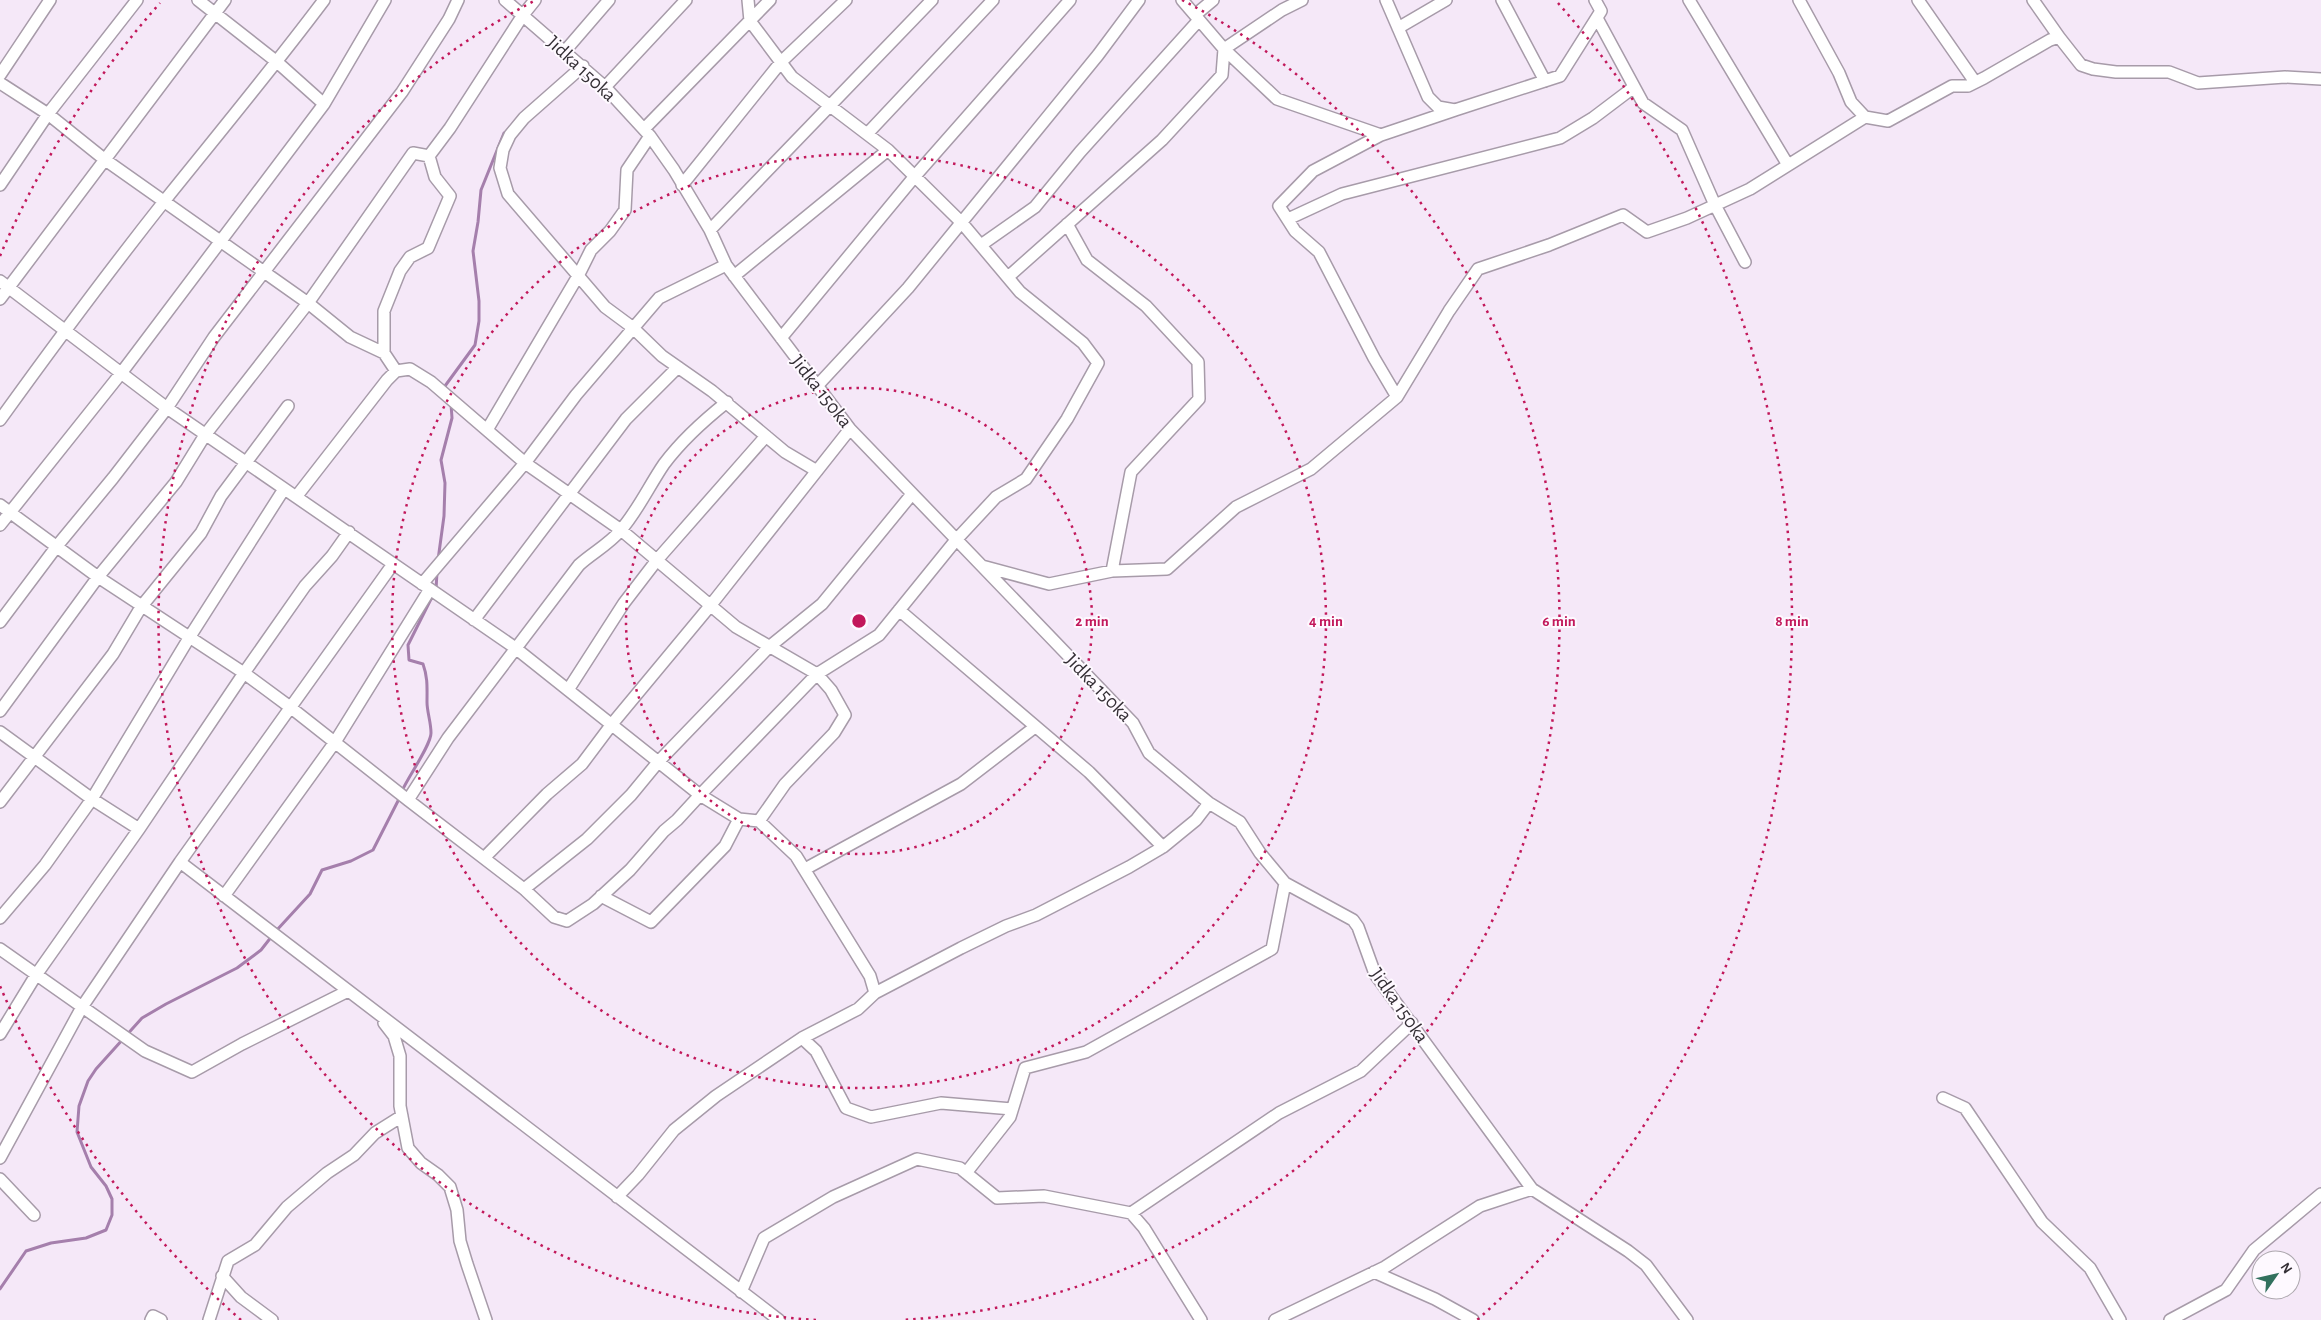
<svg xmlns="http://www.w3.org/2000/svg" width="2321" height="1320" viewBox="0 0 2321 1320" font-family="'Alegreya Sans',sans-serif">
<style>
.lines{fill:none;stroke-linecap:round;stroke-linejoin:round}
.stream{stroke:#a57fac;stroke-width:3}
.minor-casing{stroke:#a79ba9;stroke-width:14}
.minor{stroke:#fff;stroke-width:11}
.ring{fill:none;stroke:#c2185b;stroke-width:2.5;stroke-dasharray:2.5 5}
.labels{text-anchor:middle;stroke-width:4;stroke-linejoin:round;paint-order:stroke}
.street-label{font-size:20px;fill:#342f35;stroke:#fef9ff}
.centre{fill:#c2185b;stroke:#fef9ff;stroke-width:2.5}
.ring-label{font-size:15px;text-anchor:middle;font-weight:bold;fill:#c2185b;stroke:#fef9ff;stroke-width:4;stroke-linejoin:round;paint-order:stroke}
</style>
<rect width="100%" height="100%" fill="#f5e8f8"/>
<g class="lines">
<path class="stream" d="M447 391 445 386 475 345 479 321V301L473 251 478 222 481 190 504 133
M438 560 444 516 445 483 441 460 452 418 451 404
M436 590 437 572
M402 791C408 777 431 745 431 733 431 722 427 712 427 702 427 688 428 678 423 664L409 660 408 645 433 595
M276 931 310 894 322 870 351 861 373 850 400 797
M0 1289 26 1251 51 1243 86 1238 106 1230 112 1215V1199L106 1186 91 1167 77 1132 79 1106 88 1081 96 1069 142 1018 166 1004 237 968 261 950 272 936"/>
<defs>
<path id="minor" d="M198 0 277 62 324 104
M505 0 605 87 650 136 674 170 710 230 726 265 850 429 1133 723 1149 753 1209 803 1240 822 1260 853 1285 883 1353 920 1358 927 1375 974 1532 1189 1628 1251 1646 1265 1687 1320
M1182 0 1224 49 1277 99 1381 135
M1386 0 1428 97 1438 107 1455 110 1560 76 1601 11 1595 0
M1502 0 1545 81
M1689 0 1788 165
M1799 0 1839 73 1851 102 1865 117 1888 121 1952 86H1968L1984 78 2050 40 2059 37 2081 65 2093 69 2116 72H2169L2198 83 2285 77 2321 79
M1918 0 1975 82
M2033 0 2059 37
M1195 15 1213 0
M1597 18 1643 103 1682 130 1715 205 1745 262
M1398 28 1446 0
M565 51 609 0
M583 66 524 118 510 135 503 150 500 168 508 194 605 307 632 327 662 356 712 391 785 452 817 471
M0 75 50 0
M0 83 48 114 104 159 308 303 205 435 176 482 98 577 0 711
M605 87 686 0
M644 129 770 0
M867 134 993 0
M0 185 48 114 137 0
M682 185 781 62 846 0
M1288 219 1342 194 1560 138 1593 118 1634 87
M1067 224 1087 260 1146 306 1198 362 1199 399 1131 472 1112 571
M710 230 932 0
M981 245 1035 207 1080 152 1199 20
M734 276 888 150
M1008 277 1162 140 1222 75 1224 49 1282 10 1302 0
M0 281 167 408 514 647 700 795 677 820 664 831 630 870 593 904 567 921 554 917 524 889 408 800 290 707 244 673 98 577 0 505
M0 299 225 0
M781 338 915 176 1070 0
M384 353V311L400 271 410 257 428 248 450 196 435 177 429 156
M396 371 384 353 350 337 308 303 413 153 429 156 450 128 523 15 535 0
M817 386 908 288 1098 55 1139 0
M1397 397 1374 358 1319 252 1295 231 1279 206 1313 171 1381 135 1455 110
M0 420C54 345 109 271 166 199 219 133 273 68 324 0
M487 430 578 276 591 250 610 231 625 210 627 170 650 136
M296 497 387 380 396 371 410 369 431 382 525 463 621 530 736 627 817 674 831 690 845 715 834 733 785 784 759 821 739 819 700 795 817 674 879 635 956 540 996 497 1026 479 1067 419 1098 363 1083 343 1020 292 962 223 888 150 792 77 750 21 748 0
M0 525 122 372 324 104 385 0
M982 566 1049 584 1112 571 1167 569 1236 507 1311 469 1397 397 1449 311 1478 269 1549 245 1623 215 1647 232 1687 218 1750 189 1865 117
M422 584 525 463 576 395 659 298 726 265
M899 610 1089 772 1163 847
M474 620 626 419 678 367
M0 622 57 546 113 478 167 408 214 337 402 92 449 19 458 0
M568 690 624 603 657 560 766 436
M0 732 92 799 139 829
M408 800 448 738 579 565C592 553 608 545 620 531 637 512 649 486 664 464 682 440 703 421 727 402
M0 802 113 654 141 607 201 533 221 496 288 406
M759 821 796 856 870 976 875 993
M484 858 547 794 582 764 612 724 710 606 850 429
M180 862 779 1320
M805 869 961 784 1035 727
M524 889 587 839 631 795 659 761 769 647 822 604 912 494
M224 896 335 742 430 589
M601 896 651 922 725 846 739 819
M0 918 45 865 92 799 189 638 284 489
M0 949 145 1051 192 1072 242 1044 348 991
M384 1023 394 1036 400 1056V1106L408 1148 421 1163 438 1175 450 1187 457 1210 460 1241 467 1264 486 1320
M0 1034 36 975 139 829 244 673 305 586 332 556 349 532
M802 1038 816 1051 846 1108 871 1117 941 1103 1012 1109
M1943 1098 1965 1108 2042 1222 2090 1268 2120 1320
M0 1158 82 1007 180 862 393 564
M966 1173 1010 1117 1025 1068 1086 1052 1272 949 1285 883
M0 1179 34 1215
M617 1197 638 1175 674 1130 716 1096 802 1038 858 1009 875 993 961 948 1006 926 1036 915 1129 867 1163 847 1196 820 1209 803
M1131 1213 1144 1228 1201 1320
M1374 1272 1435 1299 1473 1320
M222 1276 241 1297 272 1320
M741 1292 764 1238 833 1197 917 1159 960 1168 997 1198 1044 1196 1131 1213 1279 1113 1361 1071 1412 1023
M151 1320 153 1316 161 1320
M209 1320 228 1261 255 1245 287 1207 327 1173 354 1155 375 1133 402 1116
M1275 1320 1385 1267 1480 1206 1532 1189
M2170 1320 2226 1290 2254 1250 2321 1194"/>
</defs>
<use href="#minor" class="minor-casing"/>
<use href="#minor" class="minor"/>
</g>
<g class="ring">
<circle cx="859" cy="621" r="233"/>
<circle cx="859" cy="621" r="467"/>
<path d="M816 1320A700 700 0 0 1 536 0M1182 0A700 700 0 0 1 902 1320"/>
<path d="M241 1320A933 933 0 0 1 0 986M0 256A933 933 0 0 1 160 3M1558 3A933 933 0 0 1 1477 1320"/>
</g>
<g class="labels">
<g class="street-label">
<text transform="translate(582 68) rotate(43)" y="7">Jidka 150ka</text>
<text transform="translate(822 391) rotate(52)" y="7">Jidka 150ka</text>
<text transform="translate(1099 687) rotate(46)" y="7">Jidka 150ka</text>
<text transform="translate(1400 1005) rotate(55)" y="7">Jidka 150ka</text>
</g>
</g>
<circle cx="859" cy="621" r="8" class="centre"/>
<g class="ring-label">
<text x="1092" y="626">2 min</text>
<text x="1326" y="626">4 min</text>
<text x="1559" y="626">6 min</text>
<text x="1792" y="626">8 min</text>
</g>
<g transform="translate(2276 1275) rotate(56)"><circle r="24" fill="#fef9ff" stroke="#ada8ae"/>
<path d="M0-4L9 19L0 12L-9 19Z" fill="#32715e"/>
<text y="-8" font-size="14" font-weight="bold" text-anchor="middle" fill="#342f35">N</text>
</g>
</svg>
